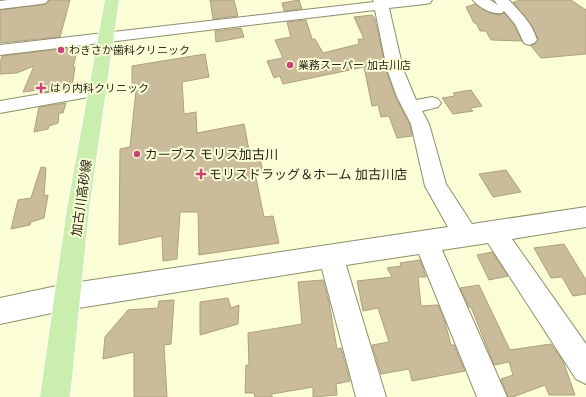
<svg xmlns="http://www.w3.org/2000/svg" width="586" height="397" viewBox="0 0 586 397" font-family="Inter,'Noto Sans JP',sans-serif">
<style>
.building{fill:#cabc9a;stroke:#aea07f}
.lines{fill:none;stroke-linecap:round;stroke-linejoin:round}
.minor-casing{stroke:#8d8f6c;stroke-width:2}
.major-casing{stroke:#fff;stroke-width:2}
.minor{fill:#fff;fill-rule:evenodd}
.major{fill:#caeead;fill-rule:evenodd}
.poi-dot{fill:#cc4177;stroke:#fbfdd7;stroke-width:1.5}
.labels{text-anchor:middle;stroke-width:4;stroke-linejoin:round;paint-order:stroke}
.far-poi-label{font-size:11px;fill:#29291b;stroke:#fbfdd7;text-anchor:start}
.poi-label{font-size:13px;fill:#29291b;stroke:#fbfdd7;text-anchor:start}
.street-label{font-size:13px;fill:#29291b;stroke:#fbfdd7}
</style>
<rect width="100%" height="100%" fill="#fbfdd7"/>
<path class="building" d="M49 0H70L60 37 0 43V10L46 4Z
M210 0H234L238 16 213 19Z
M299 0 302 9 284 11 282 3Z
M521 0H571L586 10V54L541 58 531 46 535 44 538 39 533 28 513 2Z
M475 4 490 13 499 15 504 13 514 25 522 41 491 40 486 31H480L476 23H474L466 7Z
M372 15 375 19 386 70 396 98 410 125 412 136 397 138 389 116 381 117 378 105 372 106 364 67 283 84 280 76 274 78 267 61 283 58 275 40 291 37 287 22 306 20 312 39H315L323 53 359 44 358 39H364L354 17Z
M241 28 244 37 216 42 215 31Z
M78 47 73 67H75L72 87 45 92 46 89 23 92 34 66 17 73 0 74V63L2 56Z
M205 54 209 77 182 82 184 114 196 112 197 133 244 124 250 155H259L263 171 255 173 264 217 273 216 279 243 199 255 198 212H180L177 259 163 261 162 236 119 245 120 149 130 147 136 90H132V66Z
M471 90 482 106 470 108 473 111 453 114 442 98 455 96 453 93Z
M66 103 63 113H59L58 123 49 126 48 129 34 132 39 107Z
M41 167 46 168 44 196 48 195 44 218 31 222 30 225 11 229 18 200 31 198Z
M506 170 521 192 493 197 479 174Z
M564 244 586 280V294L573 296 562 277 551 278 534 248Z
M492 252 508 276 489 280 477 255Z
M420 260 426 277H418L421 306 438 305 445 322 451 345H454L465 371 412 381 409 369 381 374 372 345 389 342 378 308 363 311 357 281 392 277 387 268 401 266 400 263Z
M323 280 329 302 337 349 341 348 350 381 336 384 337 395 313 397V387L272 394V397H255L254 393H245L246 365H249L248 333 302 324 298 282Z
M479 285 510 350 551 344 563 361 575 395H549L545 385 513 397H508L501 379 513 375 509 362 494 365 471 307H469L460 288Z
M228 298 231 308 239 305 238 324 200 335V302Z
M174 300 171 344 164 345 167 397H134V352L103 359 105 337 128 310 158 308 159 301Z"/>
<g class="lines">
<defs>
<path id="minor" d="M8 0H48L46 3 41 4 0 9V1Z
M373 0H432L430 3 425 4 389 8 403 69 416 100 432 97 438 99 441 103 438 107 422 111 429 124 446 184 472 224 586 207V227L512 239 586 344V384L576 379 488 243 442 250 507 397H477L419 254 346 265 386 397H356L322 269 66 310 0 324V298L66 284 448 227 425 186 411 124 397 97 387 69 375 10 0 55V45L374 2Z
M473 0H490L498 5 494 0H509C520 12 532 23 537 40L534 43 529 45 524 43 515 24 504 11 502 13C493 15 479 8 473 0Z
M99 84 105 86 108 90 105 94 0 113V101Z"/>
<path id="major" d="M105 0H119L89 209 70 397H40L67 209Z"/>
</defs>
<use href="#minor" class="minor-casing"/>
<use href="#major" class="major-casing"/>
<use href="#minor" class="minor"/>
<use href="#major" class="major"/>
</g>
<g class="poi-dot">
<circle cx="61" cy="50" r="4"/>
<circle cx="290" cy="65" r="4"/>
<path d="M39 82h4v4h4v4h-4v4h-4v-4h-4v-4h4z"/>
<circle cx="137" cy="154" r="4"/>
<path d="M199 168h4v4h4v4h-4v4h-4v-4h-4v-4h4z"/>
</g>
<g class="labels">
<g class="far-poi-label">
<text x="69" y="54">わきさか歯科クリニック</text>
<text x="298" y="69">業務スーパー 加古川店</text>
<text x="50" y="92">はり内科クリニック</text>
</g>
<g class="poi-label">
<text x="145" y="159">カーブス モリス加古川</text>
<text x="209" y="179">モリスドラッグ＆ホーム 加古川店</text>
</g>
<g class="street-label">
<text transform="translate(81 198) rotate(-82)" y="5">加古川高砂線</text>
</g>
</g>
</svg>
